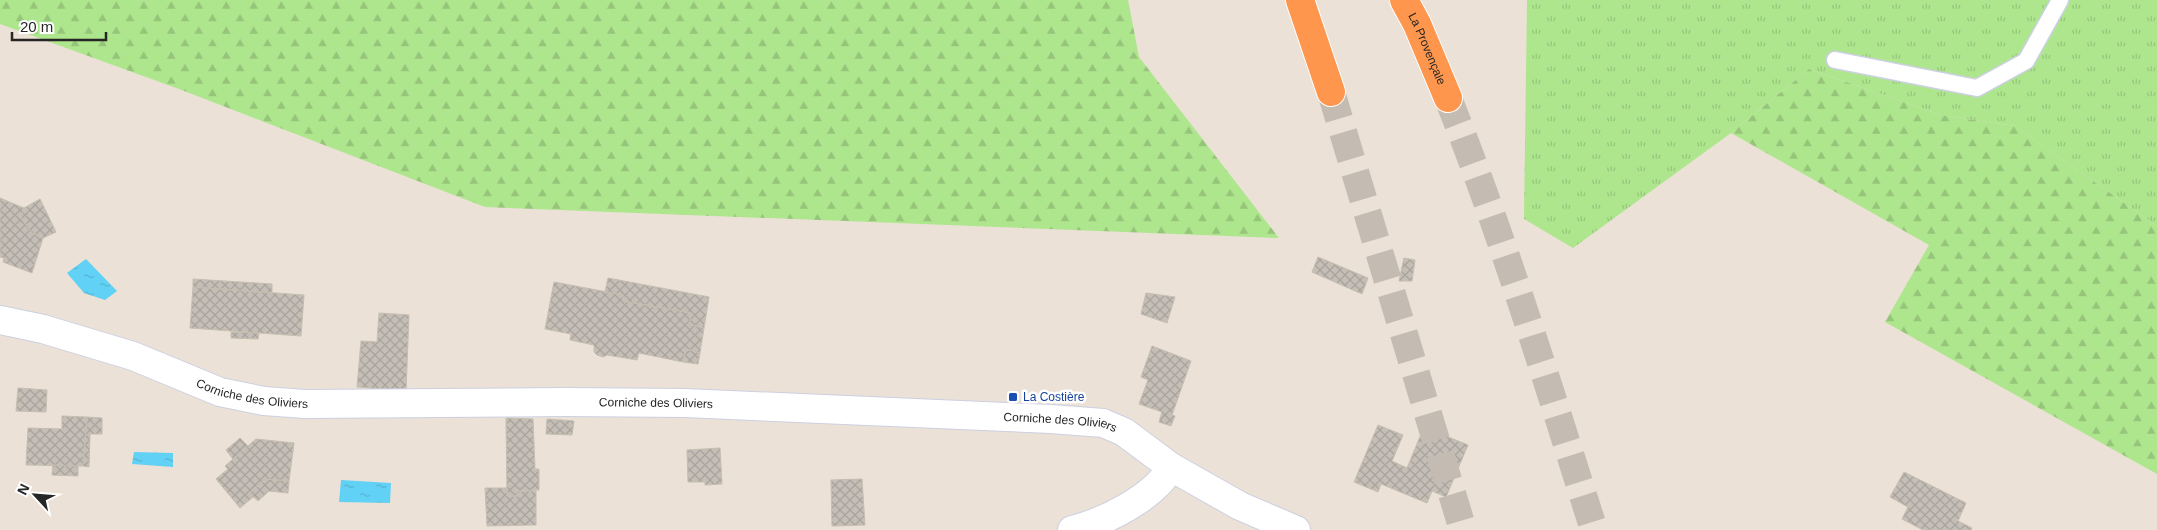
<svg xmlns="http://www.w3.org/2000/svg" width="2157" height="530" viewBox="0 0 2157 530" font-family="Helvetica,sans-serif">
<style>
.grass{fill:url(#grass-tufts)}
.forest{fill:url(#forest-firs)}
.water{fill:url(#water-ripples)}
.building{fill:url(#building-cross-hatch);stroke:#c5beb0}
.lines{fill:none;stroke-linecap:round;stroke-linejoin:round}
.motorway-tunnel{stroke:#c4bcb3;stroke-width:28;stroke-dasharray:28 14;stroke-linecap:butt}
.service-casing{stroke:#ccd0e1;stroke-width:19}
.minor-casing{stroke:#ccd0e1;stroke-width:30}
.tertiary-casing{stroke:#ccd0e1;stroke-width:30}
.motorway-casing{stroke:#fff;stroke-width:30}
.service{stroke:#fff;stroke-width:16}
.minor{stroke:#fff;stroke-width:28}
.tertiary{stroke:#fff;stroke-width:28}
.motorway{stroke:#ff964d;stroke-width:28}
.transit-dot{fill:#1a4fb4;stroke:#fff;stroke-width:2}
.labels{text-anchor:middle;stroke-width:5;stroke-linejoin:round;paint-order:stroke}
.street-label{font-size:12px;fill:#262626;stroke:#fff}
.transit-label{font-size:12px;fill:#164399;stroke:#fff;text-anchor:start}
</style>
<defs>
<pattern id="grass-tufts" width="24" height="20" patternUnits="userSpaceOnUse" patternTransform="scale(1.25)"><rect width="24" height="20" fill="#aee68e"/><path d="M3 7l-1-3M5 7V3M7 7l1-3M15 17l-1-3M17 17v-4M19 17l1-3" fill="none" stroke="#96c57a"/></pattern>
<pattern id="forest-firs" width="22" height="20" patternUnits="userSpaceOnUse" patternTransform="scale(1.25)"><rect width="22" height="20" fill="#aee68e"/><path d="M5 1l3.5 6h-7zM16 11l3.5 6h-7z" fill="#96c57a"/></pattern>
<pattern id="water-ripples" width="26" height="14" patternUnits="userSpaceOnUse" patternTransform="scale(1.25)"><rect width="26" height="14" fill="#61d1f5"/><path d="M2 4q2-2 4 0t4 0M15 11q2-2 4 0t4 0" fill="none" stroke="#54b3d2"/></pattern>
<pattern id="building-cross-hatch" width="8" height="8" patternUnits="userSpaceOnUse" patternTransform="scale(1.25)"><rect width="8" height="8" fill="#c5beb7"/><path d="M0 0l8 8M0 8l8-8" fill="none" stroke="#a9a39d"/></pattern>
</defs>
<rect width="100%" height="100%" fill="#ebe1d6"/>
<path class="grass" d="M1527 0H2157V226L2015 126 1941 115 1809 69 1731 133 1573 248 1524 219Z"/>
<path class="forest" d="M0 0H1128L1139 57 1279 238 485 207 179 89 0 24Z
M1809 69 1941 115 2015 126 2157 226V474L1885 322 1929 245 1731 133Z"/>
<path class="water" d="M86 259 117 291 105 300 84 293 67 273Z
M134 452 173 453V467L132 464Z
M341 480 391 483 390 503 339 502Z"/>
<path class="building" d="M0 198 24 208 21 218 32 233 43 238 32 273 3 262 4 258 0 257Z
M40 199 56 232 43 238 32 233 21 218 24 208Z
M1318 257 1368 278 1362 294 1312 272Z
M1404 258 1415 260 1412 281H1399Z
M608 278 709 297 704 328 689 324 692 313 623 301V295L605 292Z
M193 279 272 284V293L193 287Z
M554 282 623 295V301L692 313 689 324 704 328 700 353 686 349 683 362 639 353 637 360 607 355 603 357 597 355 594 352V345L570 340 571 334 545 329Z
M193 287 304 295 301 336 190 328Z
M1146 293 1175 297 1167 323 1141 314Z
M379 313 409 315 406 391 357 387 361 341 377 342Z
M231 332 259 333 258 339 231 338Z
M1152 346 1191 361 1172 415 1175 416 1171 426 1159 422 1162 412 1139 404 1148 380 1141 377Z
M686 349 700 353 698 364 683 362Z
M18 388 47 390 46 412 16 411Z
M62 416 87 417 83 466 26 465 28 428 62 429Z
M87 417 102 418V434H90L89 467 83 466Z
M506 418 533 419 535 469H539V490L517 491V496H507Z
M547 419 574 421 572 435 546 434Z
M1378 425 1403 435 1392 461 1407 468 1424 427 1468 445 1446 497 1432 491 1427 503 1381 484 1378 492 1354 482Z
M240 438 248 446 233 459 226 450Z
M256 439 294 443 289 481 266 479 249 493 253 497 240 508 216 479 228 469 225 466Z
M720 448 722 484 705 485V482H688L687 450Z
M53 465 78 466V476L52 475Z
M1904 472 1966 503 1958 521 1972 528 1971 530H1923L1902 519 1908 507 1890 497Z
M266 479 289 481 288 493 269 491 258 501 249 493Z
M862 479 865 525 832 526 831 480Z
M485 488H507V496H517V491H536V525L487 526Z"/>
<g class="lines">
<path class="motorway-tunnel" d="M1331 92 1463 530
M1448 98C1504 239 1548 385 1594 530"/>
<defs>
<path id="service" d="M1835 60 1977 88 2026 61 2060 0"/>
<path id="minor" d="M1072 530C1105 522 1155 497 1171 467"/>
<g id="tertiary">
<path id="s1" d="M0 320 43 329 133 356 220 392 264 401 305 404 565 402 685 403 1051 419 1103 423 1124 432 1171 467 1240 506 1296 530"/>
</g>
<g id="motorway">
<path d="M1300 0 1331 92"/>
<path id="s2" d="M1404 0 1417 24 1448 98"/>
</g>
</defs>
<use href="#service" class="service-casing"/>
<use href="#minor" class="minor-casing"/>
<use href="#tertiary" class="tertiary-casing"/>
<use href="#motorway" class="motorway-casing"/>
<use href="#service" class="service"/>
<use href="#minor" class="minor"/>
<use href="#tertiary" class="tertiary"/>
<use href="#motorway" class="motorway"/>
</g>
<rect class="transit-dot" x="1008" y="392" width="10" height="10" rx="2.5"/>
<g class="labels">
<g class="street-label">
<text dy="4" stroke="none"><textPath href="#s2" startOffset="54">La Provençale</textPath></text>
<text dy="4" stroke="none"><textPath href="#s1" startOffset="264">Corniche des Oliviers</textPath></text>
<text dy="4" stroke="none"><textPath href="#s1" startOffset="669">Corniche des Oliviers</textPath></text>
<text dy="4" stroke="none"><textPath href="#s1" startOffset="1074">Corniche des Oliviers</textPath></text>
</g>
<g class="transit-label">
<text x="1023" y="401">La Costière</text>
</g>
</g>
<g transform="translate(35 495) rotate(296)" stroke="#ffffff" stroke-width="4" paint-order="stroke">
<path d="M0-4L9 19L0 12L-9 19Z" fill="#262626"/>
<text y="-8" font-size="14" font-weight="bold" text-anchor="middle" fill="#262626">N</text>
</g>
<path d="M12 32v8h94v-8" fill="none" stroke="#262626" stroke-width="2.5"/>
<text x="20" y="32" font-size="15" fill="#262626" stroke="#ffffff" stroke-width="4" paint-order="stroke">20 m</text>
</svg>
